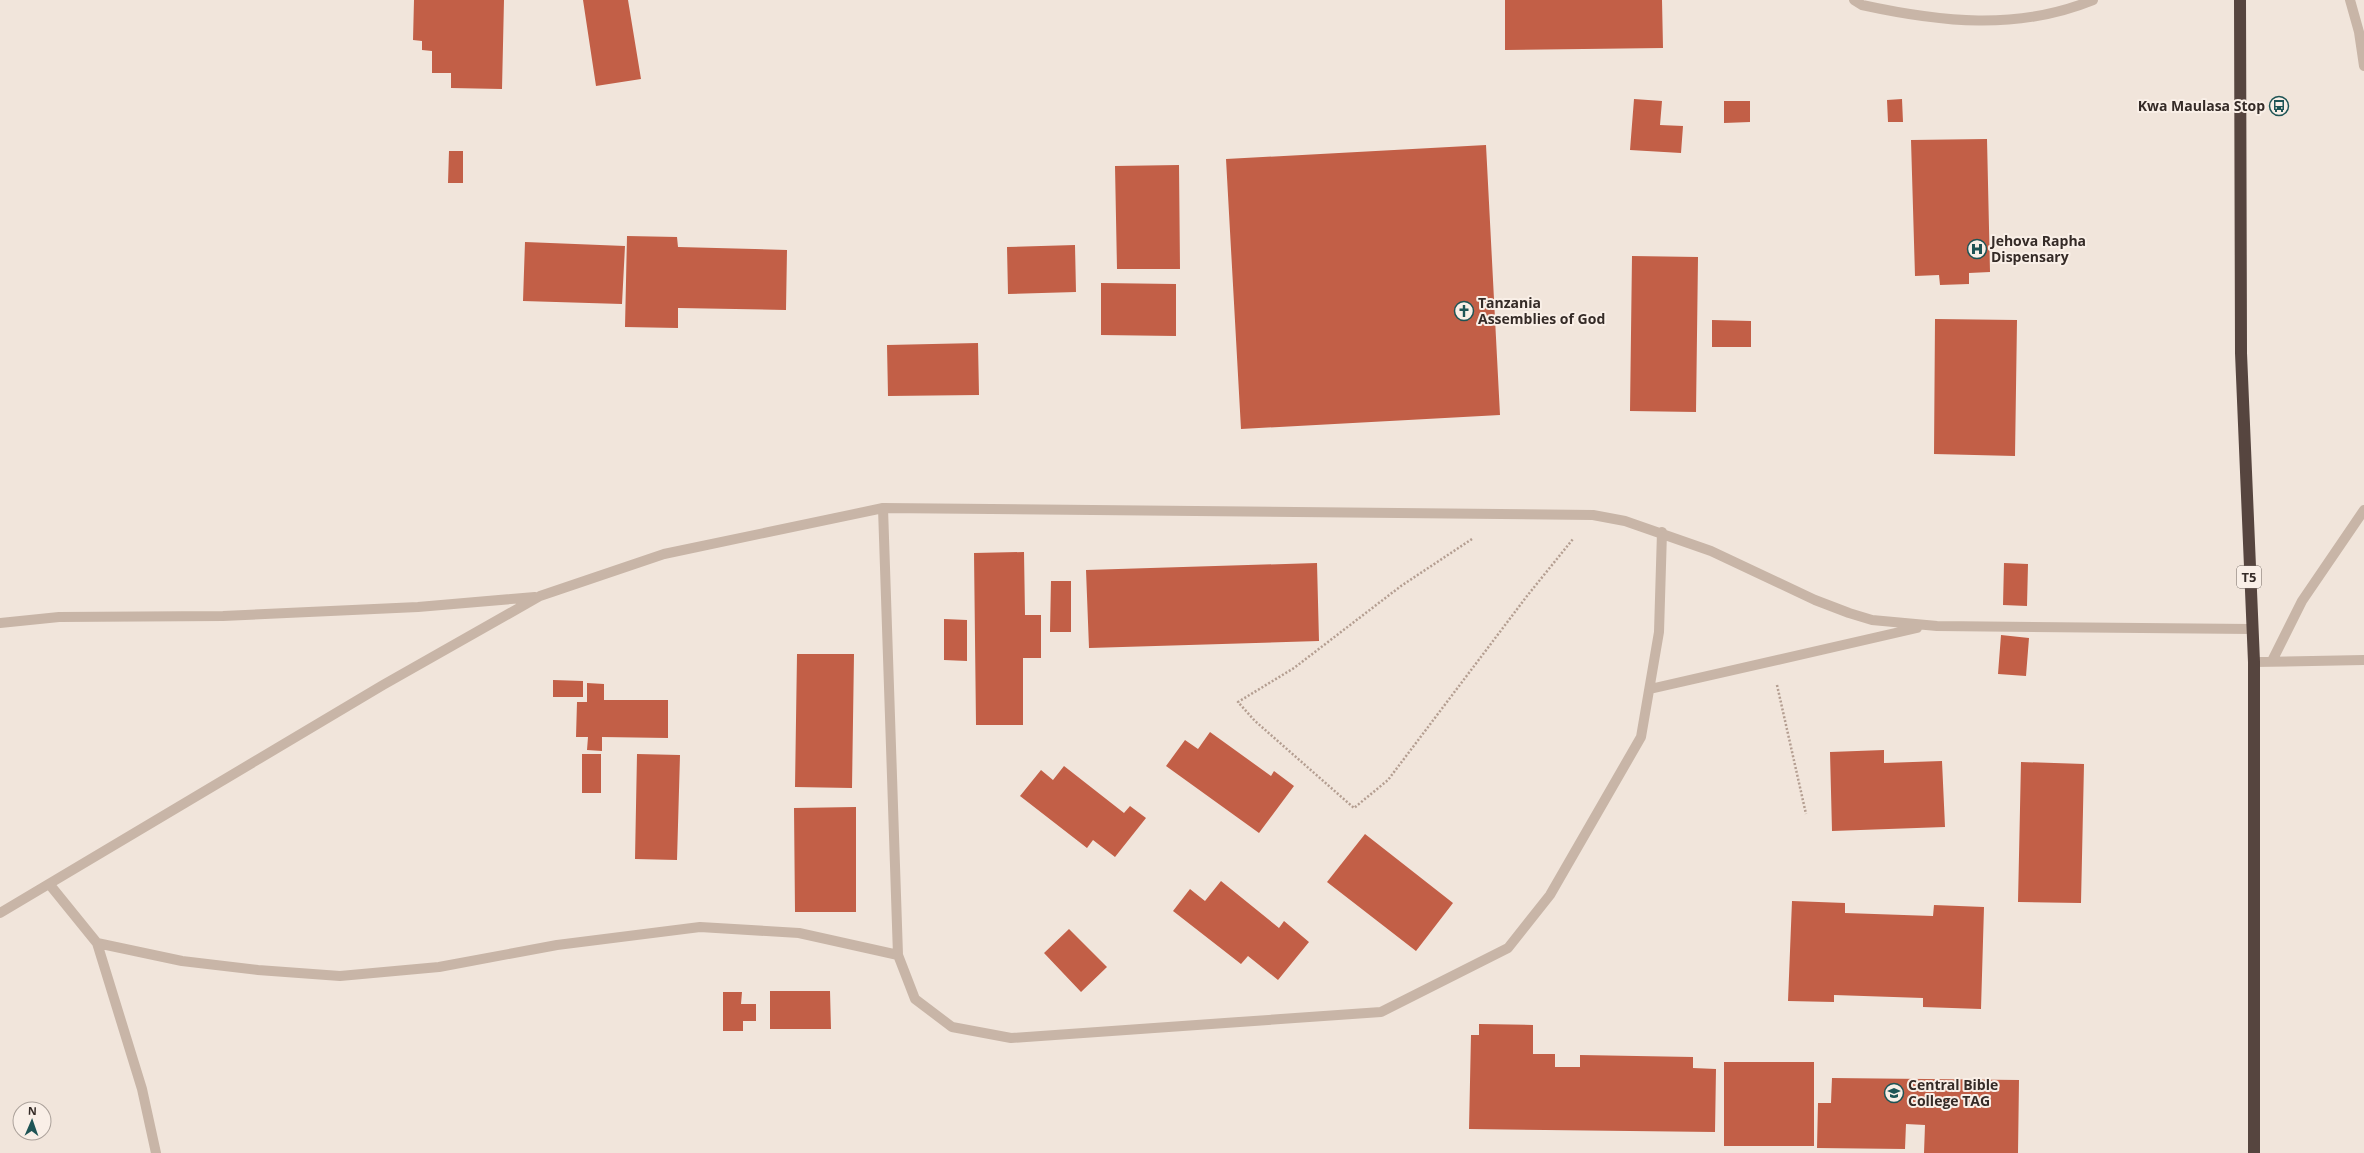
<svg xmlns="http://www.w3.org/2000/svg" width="2364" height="1153" viewBox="0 0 2364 1153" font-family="'Open Sans',sans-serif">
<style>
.building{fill:#c25f47}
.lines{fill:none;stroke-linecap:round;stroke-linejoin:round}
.path{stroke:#b49e91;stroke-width:2.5;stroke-dasharray:2 2;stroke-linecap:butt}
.minor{stroke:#c8b5a7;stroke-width:10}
.highway{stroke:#56453f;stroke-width:12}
.labels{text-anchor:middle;stroke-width:4;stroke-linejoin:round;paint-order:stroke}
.shield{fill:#f9efe7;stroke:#706661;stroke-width:1}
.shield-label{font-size:13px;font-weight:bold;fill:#352b27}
.poi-label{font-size:14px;font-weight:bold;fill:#352b27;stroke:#f9efe7;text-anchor:start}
</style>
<rect width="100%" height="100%" fill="#f1e5db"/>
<path class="building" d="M414 0H504L502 89 451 88V73H432V51L422 50V41L413 40Z
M583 0H628L641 79 596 86Z
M1505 0H1662L1663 48 1505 50Z
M1634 99 1662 101 1660 125 1683 126 1681 153 1630 150Z
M1902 99 1903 122H1888L1887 100Z
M1724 101H1750V122L1724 123Z
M1987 139 1990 272 1969 273V284L1940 285 1939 275 1915 276 1911 140Z
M1486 145 1500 415 1241 429 1226 159Z
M449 151H463V183H448Z
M1179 165 1180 269H1117L1115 166Z
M627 236 677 237 678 247 787 250 786 310 678 308V328L625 327Z
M525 242 625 246 622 304 523 301Z
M1075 245 1076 292 1008 294 1007 247Z
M1632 256 1698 257 1696 412 1630 411Z
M1101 283 1176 284V336L1101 335Z
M1935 319 2017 320 2015 456 1934 454Z
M1712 320 1751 321V347H1712Z
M978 343 979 395 888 396 887 345Z
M1024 552 1025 615H1041V658H1023V725H976L974 553Z
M1317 563 1319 641 1089 648 1086 570Z
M2004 563 2028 564 2027 606 2003 605Z
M1051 581H1071V632H1050Z
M944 619 967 620V661L944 660Z
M2001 635 2029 638 2026 676 1998 674Z
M797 654H854L852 788 795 787Z
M553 680 583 681V697H553Z
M587 683 604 684V700H668V738L602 737V751L587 750 588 737H576L577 702H587Z
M1210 732 1271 776 1274 771 1294 786 1259 833 1166 766 1185 740 1198 749Z
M1884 750V763L1942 761 1945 827 1832 831 1830 752Z
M582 754H601V793H582Z
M637 754 680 755 677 860 635 859Z
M2021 762 2084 764 2081 903 2018 902Z
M1064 766 1124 813 1130 806 1146 818 1115 857 1093 840 1087 848 1020 796 1041 770 1053 780Z
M856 807V912H795L794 808Z
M1365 834 1453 903 1416 951 1327 882Z
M1221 881 1279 928 1284 921 1309 942 1278 980 1248 956 1241 964 1173 911 1190 889 1205 901Z
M1792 901 1845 903V913L1933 916 1934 905 1984 907 1981 1009 1923 1007V998L1834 995V1002L1788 1001Z
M1069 929 1107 967 1081 992 1044 953Z
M770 991H830L831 1029H770Z
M723 992H742L741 1004H756V1021H743V1031H723Z
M1479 1024 1533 1025V1054H1555V1067H1580V1055L1693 1057V1068L1716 1069 1715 1132 1469 1129 1471 1035H1479Z
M1724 1062H1814V1146H1724Z
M1832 1078 2019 1080 2018 1153H1924L1925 1125 1906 1124 1905 1149 1817 1148 1818 1103H1831Z"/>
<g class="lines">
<path class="path" d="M1472 539 1401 586 1294 668 1238 702 1255 721 1354 808 1388 780 1527 596 1573 539
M1777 685 1806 814"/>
<path class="minor" d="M1854 0 1862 5C1940 22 2017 31 2093 0
M2350 0 2359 32 2364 66
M883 508 898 955 915 999 952 1027 1011 1038 1381 1012 1508 948 1550 895 1641 737 1659 632 1662 532
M0 623 59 617 223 616 418 607 535 597
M2272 661 2302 601 2364 510
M2254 662 2364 660
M1650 689 1917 628
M50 885 97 943 182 961 258 970 340 976 439 967 557 945 700 927 799 933 898 955
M0 913 383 685 540 596 664 554 883 508 1593 515 1625 521 1711 551 1815 600 1849 613 1872 620 1937 626 2251 629
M97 943 142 1089 156 1153"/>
<path class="highway" d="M2240 0 2241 353 2254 662V1153"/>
</g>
<defs>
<symbol id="bus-ring" viewBox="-11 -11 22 22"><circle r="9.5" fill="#f9efe7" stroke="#1e5455" stroke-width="1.5"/><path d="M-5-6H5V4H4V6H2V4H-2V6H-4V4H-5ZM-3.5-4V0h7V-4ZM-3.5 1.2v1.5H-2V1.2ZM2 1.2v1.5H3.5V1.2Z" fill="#1e5455"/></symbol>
<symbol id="hospital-ring" viewBox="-11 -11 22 22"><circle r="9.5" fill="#f9efe7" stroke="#1e5455" stroke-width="1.5"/><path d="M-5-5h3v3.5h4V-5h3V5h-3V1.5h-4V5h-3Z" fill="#1e5455"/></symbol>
<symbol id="church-ring" viewBox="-11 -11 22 22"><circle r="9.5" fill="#f9efe7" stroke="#1e5455" stroke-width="1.5"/><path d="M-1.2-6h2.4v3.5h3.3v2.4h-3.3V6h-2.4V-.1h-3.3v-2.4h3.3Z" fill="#1e5455"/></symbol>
<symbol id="university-ring" viewBox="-11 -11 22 22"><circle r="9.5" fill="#f9efe7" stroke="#1e5455" stroke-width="1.5"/><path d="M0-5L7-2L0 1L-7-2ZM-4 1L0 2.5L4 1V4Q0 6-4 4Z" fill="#1e5455"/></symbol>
</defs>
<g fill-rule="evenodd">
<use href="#bus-ring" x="2268" y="95" width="22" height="22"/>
<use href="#hospital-ring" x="1966" y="238" width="22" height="22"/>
<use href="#church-ring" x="1453" y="300" width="22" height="22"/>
<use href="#university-ring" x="1883" y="1082" width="22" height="22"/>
</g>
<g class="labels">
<rect class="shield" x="2237" y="566" width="24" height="22" rx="3"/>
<g class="shield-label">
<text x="2249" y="582">T5</text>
</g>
<g class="poi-label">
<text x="2265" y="111" text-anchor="end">Kwa Maulasa Stop</text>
<text x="1991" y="246">Jehova Rapha<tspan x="1991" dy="16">Dispensary</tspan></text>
<text x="1478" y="308">Tanzania<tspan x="1478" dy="16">Assemblies of God</tspan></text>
<text x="1908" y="1090">Central Bible<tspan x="1908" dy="16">College TAG</tspan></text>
</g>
</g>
<g transform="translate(32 1121) rotate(2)"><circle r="19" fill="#f9efe7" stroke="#aba19a"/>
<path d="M0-3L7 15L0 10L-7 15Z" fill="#1e5455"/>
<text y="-6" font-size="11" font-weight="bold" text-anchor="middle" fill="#352b27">N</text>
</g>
</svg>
